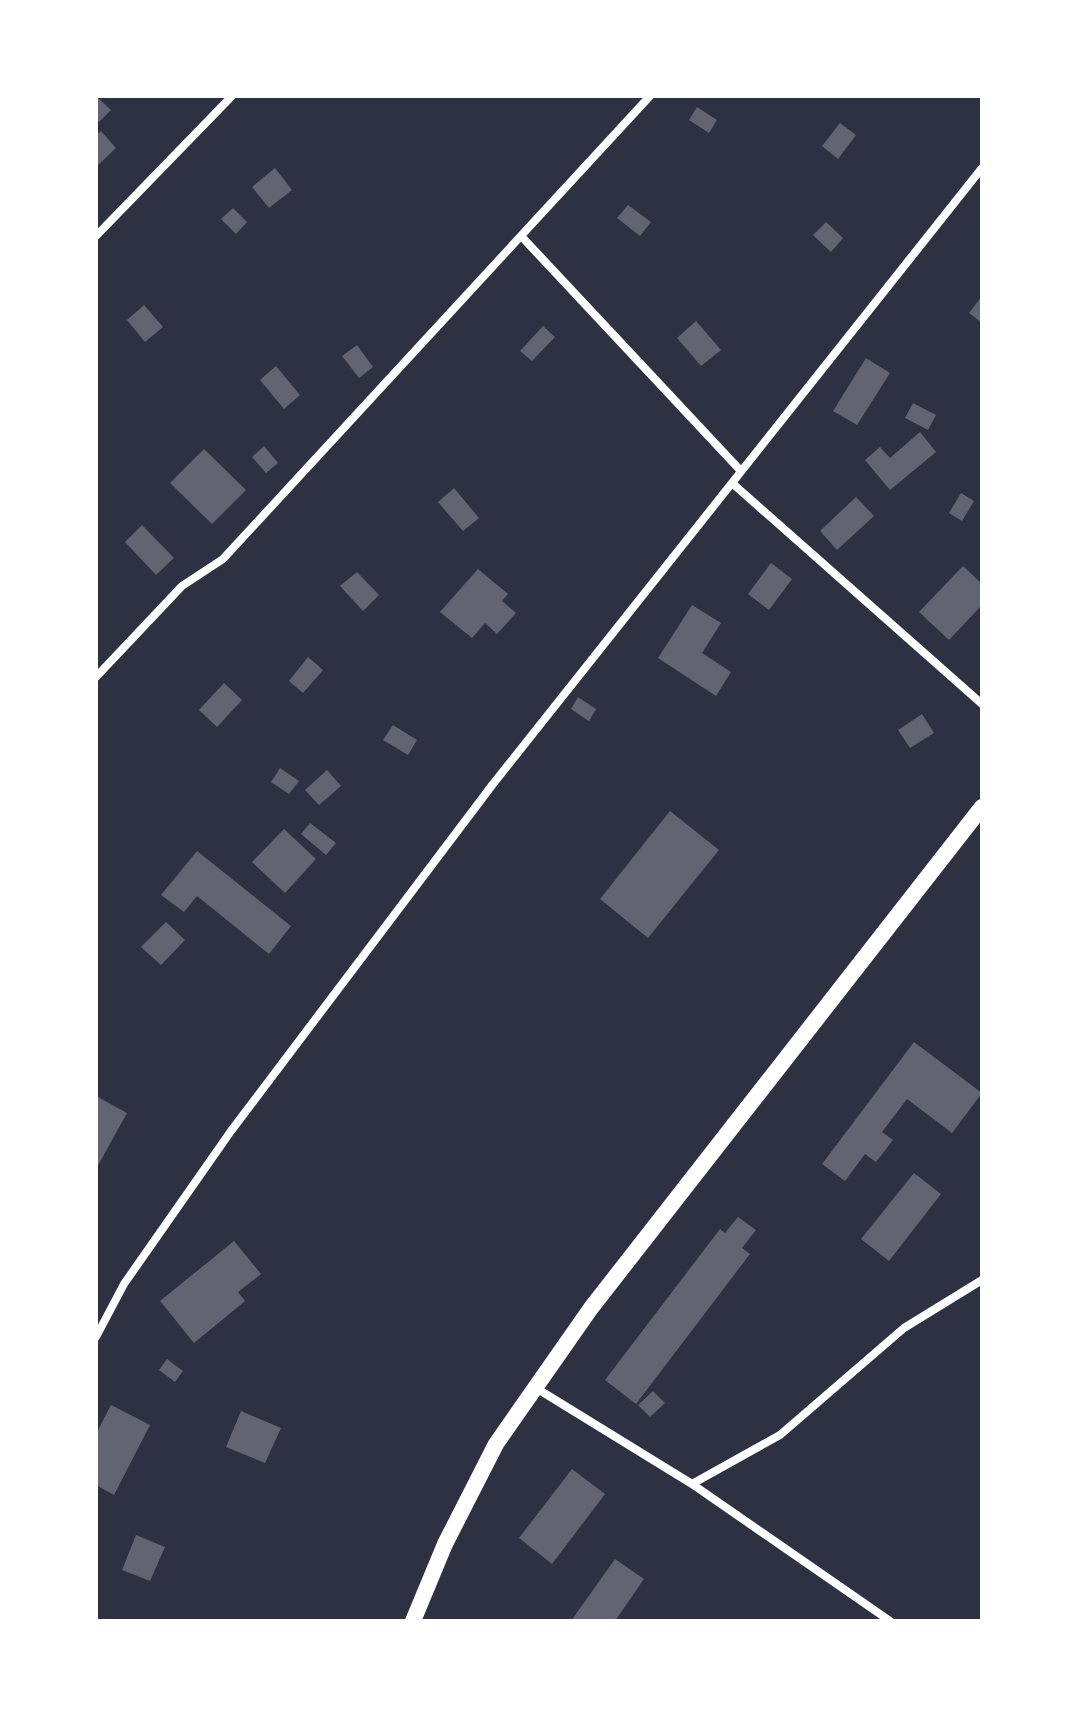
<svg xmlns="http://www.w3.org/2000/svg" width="1078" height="1717" viewBox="0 0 1078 1717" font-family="Poppins,sans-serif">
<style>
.building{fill:#626471}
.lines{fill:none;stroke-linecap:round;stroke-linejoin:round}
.minor{stroke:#fff;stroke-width:8}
.secondary{stroke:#fff;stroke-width:16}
</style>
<rect width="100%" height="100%" fill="#2d3142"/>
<path class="building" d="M96 96 111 110 99 122 96 118Z
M697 107 717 120 709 133 689 120Z
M840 123 856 135 838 159 822 146Z
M101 131 116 148 96 167V135Z
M275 168 292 190 269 208 252 187Z
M628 205 651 222 640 236 617 218Z
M233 208 247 222 236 234 221 219Z
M826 222 843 238 831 252 813 235Z
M982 296V323L969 313Z
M144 305 163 327 145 342 127 320Z
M696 321 721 350 701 366 677 338Z
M543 326 555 337 532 361 520 351Z
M357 345 373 367 359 378 342 356Z
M866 358 890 373 857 425 833 411Z
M276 366 300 395 284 409 260 380Z
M913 403 936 415 928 430 905 418Z
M920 432 936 452 890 490 865 460 880 447 890 458Z
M264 446 278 463 266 473 252 457Z
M204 449 246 490 212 524 170 483Z
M454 488 479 518 463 531 438 502Z
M961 493 974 501 962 521 949 513Z
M856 497 874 516 837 550 820 531Z
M142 525 174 558 156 575 125 542Z
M771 563 792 579 769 610 748 594Z
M963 566 982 584V605L949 640 919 612Z
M478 569 508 594 502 601 516 613 497 634 485 623 472 638 440 612Z
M357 572 379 595 363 611 340 586Z
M692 605 721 623 702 653 731 672 716 696 658 658Z
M308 657 323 670 303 693 289 681Z
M224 683 242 700 217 727 199 710Z
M578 697 596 709 589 721 571 709Z
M922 714 934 733 910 748 898 730Z
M393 725 417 740 408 755 383 740Z
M280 768 299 781 289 794 271 782Z
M327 770 341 786 319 805 305 790Z
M670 811 719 850 648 938 600 899Z
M310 823 336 843 326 855 301 834Z
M284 829 316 859 285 893 252 862Z
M197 851 291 926 269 954 197 896 184 912 161 895Z
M166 922 185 940 161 965 141 947Z
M914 1042 982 1093 952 1133 907 1099 882 1132 893 1140 876 1162 865 1154 845 1181 822 1164Z
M96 1096 127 1113 96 1169Z
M914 1173 941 1194 889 1261 861 1239Z
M738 1217 756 1230 742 1248 750 1254 636 1404 605 1380 720 1229 725 1233Z
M234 1241 261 1274 238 1292 245 1301 194 1343 160 1301Z
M167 1359 183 1371 175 1382 159 1370Z
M653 1391 665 1403 650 1417 638 1405Z
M111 1405 150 1425 114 1495 96 1485V1434Z
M241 1411 281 1428 265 1463 226 1447Z
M572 1469 605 1494 552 1564 519 1538Z
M136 1535 165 1547 150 1581 122 1570Z
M615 1559 644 1579 615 1621H571Z"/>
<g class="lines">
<path class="minor" d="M96 236 232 96
M522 237 741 471
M732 483 982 704
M96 677 182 586 223 559 650 96
M96 1337 124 1284 231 1131 493 784 982 168
M536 1388 692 1484 780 1435 904 1328 982 1280
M692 1484 890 1621"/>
<path class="secondary" d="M413 1621 445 1544 496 1444 591 1308 982 807"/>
</g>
<rect width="1078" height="1717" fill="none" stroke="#ffffff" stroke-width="196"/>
</svg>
